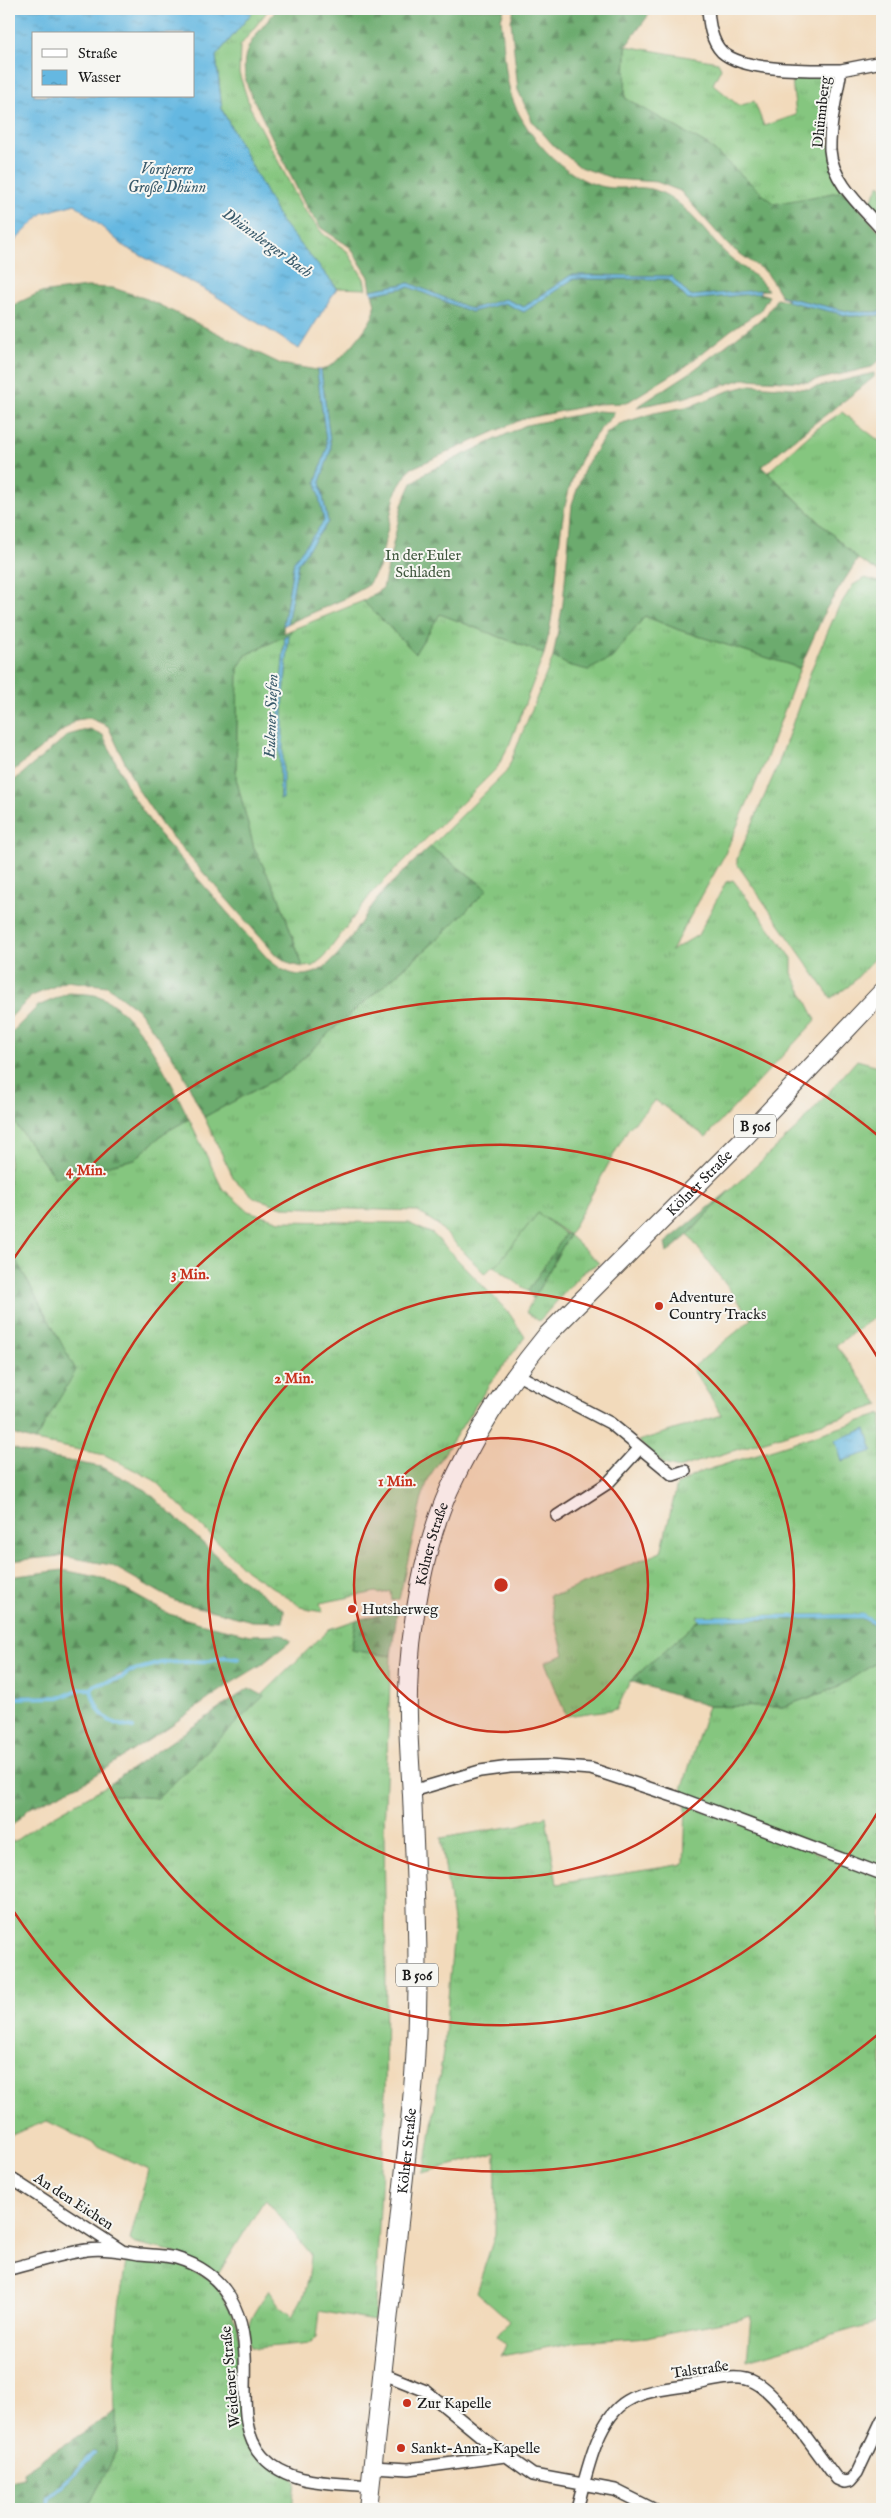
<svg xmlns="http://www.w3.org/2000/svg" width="891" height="2518" viewBox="0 0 891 2518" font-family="'IM FELL English',serif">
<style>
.grass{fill:url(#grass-tufts);stroke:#50714e}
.forest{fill:url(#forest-firs);stroke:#446445}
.park{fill:#85c67f;stroke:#50714e}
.water{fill:url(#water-ripples);stroke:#406a7e;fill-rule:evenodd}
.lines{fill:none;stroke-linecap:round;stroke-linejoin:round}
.stream{stroke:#65b8e1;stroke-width:4}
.street-casing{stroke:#3c3834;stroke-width:14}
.primary-casing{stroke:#3c3834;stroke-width:20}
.street{stroke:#fff;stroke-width:11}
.primary{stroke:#fff;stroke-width:18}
.ring{fill:none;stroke:#c8321e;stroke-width:2.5}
.poi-dot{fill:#c8321e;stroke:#f6f6f2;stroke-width:2}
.labels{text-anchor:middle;stroke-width:4;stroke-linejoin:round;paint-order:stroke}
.shield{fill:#f6f6f2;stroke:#5d5d5c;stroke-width:1}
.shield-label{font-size:14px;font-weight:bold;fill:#1c1c1c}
.street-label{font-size:15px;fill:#1c1c1c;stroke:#f6f6f2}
.park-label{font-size:15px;fill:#41583f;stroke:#f6f6f2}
.poi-label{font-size:15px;fill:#1c1c1c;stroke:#f6f6f2;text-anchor:start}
.water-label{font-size:16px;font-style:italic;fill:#395a6b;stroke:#f6f6f2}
.centre{fill:#c8321e;stroke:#f6f6f2;stroke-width:2.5}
.ring-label{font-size:15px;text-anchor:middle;font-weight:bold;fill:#c8321e;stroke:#f6f6f2;stroke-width:4;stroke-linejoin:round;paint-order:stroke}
</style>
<defs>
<pattern id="grass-tufts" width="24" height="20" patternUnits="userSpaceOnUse" patternTransform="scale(1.25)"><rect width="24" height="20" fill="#85c67f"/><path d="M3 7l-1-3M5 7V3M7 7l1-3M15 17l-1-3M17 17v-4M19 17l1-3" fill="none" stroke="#72aa6d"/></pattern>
<pattern id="forest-firs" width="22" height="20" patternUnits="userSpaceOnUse" patternTransform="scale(1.25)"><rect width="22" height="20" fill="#6cab6e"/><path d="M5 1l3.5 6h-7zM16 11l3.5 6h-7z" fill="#588a5a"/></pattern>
<pattern id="water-ripples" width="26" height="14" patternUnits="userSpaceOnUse" patternTransform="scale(1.25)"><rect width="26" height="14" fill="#65b8e1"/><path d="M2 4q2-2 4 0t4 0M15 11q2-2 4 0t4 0" fill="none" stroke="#5295b6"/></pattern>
</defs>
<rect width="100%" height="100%" fill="#f6f6f2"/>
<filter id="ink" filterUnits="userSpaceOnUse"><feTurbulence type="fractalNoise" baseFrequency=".02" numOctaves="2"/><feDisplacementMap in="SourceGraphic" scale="10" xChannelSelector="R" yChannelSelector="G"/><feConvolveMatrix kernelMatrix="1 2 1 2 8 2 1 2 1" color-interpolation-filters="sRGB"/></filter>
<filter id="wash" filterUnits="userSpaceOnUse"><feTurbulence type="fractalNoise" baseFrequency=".0096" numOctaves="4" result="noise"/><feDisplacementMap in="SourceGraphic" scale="20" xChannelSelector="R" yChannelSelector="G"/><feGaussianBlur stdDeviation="1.12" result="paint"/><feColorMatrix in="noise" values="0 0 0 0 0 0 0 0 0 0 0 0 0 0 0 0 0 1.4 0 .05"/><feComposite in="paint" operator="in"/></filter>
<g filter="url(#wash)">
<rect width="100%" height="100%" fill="#f2dabb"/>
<path class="grass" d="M255 9H269L240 46 239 73 250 107 302 207 323 234 347 251 364 279 366 289 337 288 281 221 222 110 216 56Z
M626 46 718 62 721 68 713 84 739 106 754 101 764 126 796 115 791 72 832 74 835 76 828 140 844 191 774 205 709 146 625 98Z
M880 184 882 186V226L867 208Z
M842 412 882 443V574L858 559 768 472 815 430Z
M865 578 882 583V951L849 986 831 998 737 864V859L778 765 812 668 837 610 853 585Z
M363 601 415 653 440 614 544 654 510 743 497 768 371 894 324 957 313 966 303 967 278 895 254 848 236 778 238 668 246 655 285 636 279 708 280 799 283 708 289 634 291 630Z
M645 616 679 630 800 668 766 760 724 856 671 951 698 935 726 882 733 880 792 958V973L816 1020 706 1137 655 1100 628 1129 569 1235 599 1263 583 1272 539 1321 526 1312 569 1235 538 1213 495 1267 493 1266 485 1274 437 1224 417 1211 283 1207 255 1198 234 1179 204 1117 289 1072 333 1029 438 939 488 889 430 847 507 771 553 657 568 665 588 669 612 658Z
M857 1060 882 1067V1312L836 1345 880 1405 678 1468 664 1464 638 1441 722 1415 692 1368 752 1319 688 1235 729 1191 799 1126Z
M9 1115 55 1178 135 1159 164 1133 189 1119 222 1188 248 1211 280 1221 408 1223 433 1234 509 1313 525 1337 489 1385 429 1477 422 1498 399 1599 392 1601 391 1591 380 1594 376 1592 320 1603 323 1612 305 1609 246 1570 154 1480 105 1455 35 1441 75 1370 9 1247Z
M882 1414V1625L862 1614 697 1616 699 1620 630 1681 617 1709 566 1716 545 1662 564 1655 549 1595 559 1594 661 1552 677 1485 698 1473Z
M356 1620 351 1650 391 1656 384 1831 386 1969 385 2112 374 2321 319 2311 316 2338 311 2343 257 2348 251 2346C240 2326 259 2306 269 2290L279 2305 292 2316C307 2293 309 2281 311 2254L265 2199 217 2276 175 2253 135 2244 130 2240 148 2170 47 2121 9 2136V1841H15L39 1824 108 1785 113 1795 158 1798 329 1629Z
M882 1659V1871L680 1796 708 1706 782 1707 836 1688Z
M686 1804 882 1877V2321L747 2360 751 2316 647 2337 577 2342 501 2356 506 2345 497 2336 509 2321 476 2292 495 2235 496 2153 422 2173 426 2163 444 2046 454 1928 441 1838 520 1825 546 1816 557 1884 684 1864Z
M127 2256 175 2263 207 2278 218 2288 238 2326 245 2433 296 2482 293 2509H87L117 2451 113 2371 119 2306Z"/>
<path class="forest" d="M277 9H504L501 19C504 42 504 69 510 91 520 130 564 180 605 187 622 190 639 185 655 190 688 201 705 236 731 258 744 269 758 276 768 290L690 296 671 276 571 275 524 307 505 299 471 309 409 283 371 290 369 277 350 247 321 228 305 205 248 88C236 49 255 38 277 9Z
M514 9H653L626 46 625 98 709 146 774 204 844 191 882 234V312H851L781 296 767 273 729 246 680 191 657 182 615 179 580 167 554 146 532 121 518 90 511 21Z
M572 279H669L688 300 760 293 769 296 760 311 731 330 686 366 626 403 597 404 523 419 410 469 396 491 379 568 367 586 344 599 287 624 298 563 328 522 320 482 331 449 321 370C336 368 368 329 374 313 376 307 374 300 372 294L409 287 471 312 504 303 524 312Z
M87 287 113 288 147 299 281 364 317 370 327 448 316 482 325 521 294 561 283 626 284 633 291 630V633L246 655 238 668 236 778 254 848 278 895 303 967 290 964 275 954 163 827 137 788 108 726 89 718 76 720 9 774V307L39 293Z
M777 298 850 316 882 315V358L872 367 808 382 743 379 683 398 637 407 691 372 766 315Z
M874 373V377C837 408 797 434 762 467L858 559 826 609 800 668 679 630 645 616 612 658 588 670 568 665 553 657 563 603 572 504 585 467 607 433 619 424 654 413 691 406 728 391 751 385 808 389Z
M597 411 614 412 613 416C544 480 567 572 544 654L440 614 415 653 363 601 383 588 402 505 412 483 425 473 526 425Z
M90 729 103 735 130 792 158 833 268 959C280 969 293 978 310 974 336 969 359 922 375 902 391 882 411 864 430 847L488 889 438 939 333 1029 289 1072 204 1117 180 1067 148 1023 137 1009 107 986 67 981 32 996 9 1019V785L68 735Z
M69 993C79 994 95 993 103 998 141 1017 171 1082 189 1119L164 1133 135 1159 55 1178 9 1115V1035L38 1006Z
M729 1191 688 1235 667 1253 665 1243Z
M565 1234 569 1235 533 1299 528 1291Z
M9 1247 76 1370 35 1441 9 1433Z
M9 1447 31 1454 101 1467 146 1490 240 1578 284 1610 283 1622 252 1621 175 1601 111 1565 63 1556 9 1561Z
M63 1570 106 1579 169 1614 207 1625 250 1635 282 1634 291 1641 261 1665 233 1682 170 1726 88 1780 30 1808 13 1825 9 1824V1699L63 1698 80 1690 91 1691 96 1685 161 1663 210 1662 225 1658 241 1660 240 1658 225 1656 209 1660 161 1662 128 1671 90 1688H80L62 1696H9V1577Z
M389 1613 397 1614 391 1656 351 1650 356 1620Z
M861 1618 882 1630V1659L836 1688 782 1707 708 1706 630 1681 699 1620Z
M249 1688 264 1696 158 1798 113 1795 108 1785C155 1752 202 1721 249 1688Z
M116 2411 117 2451 87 2509H49L50 2499 97 2454 94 2451 46 2497 45 2509H9V2481L24 2478 23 2472Z"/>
<path class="park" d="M538 1213 565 1234 528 1291 495 1267Z"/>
<path class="water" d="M9 9H255L216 56 222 110 281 221 337 288 299 349 211 293 125 247 75 204 43 213 9 247ZM34 34H194V96H34Z
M571 275 671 276 690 296 760 290V293L688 300 669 279H573L524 312 504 303 471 312 409 287 372 294 371 290 409 283 471 309 505 299 524 307Z
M781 296 851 312H882V315L850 316 787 301 788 299Z
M317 370H321L331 449 320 482 328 522 298 563 287 624 283 626 294 561 324 521 316 482 327 448Z
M289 634 283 708V799H280L279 708 285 636Z
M866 1429 873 1451 842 1461 835 1440Z"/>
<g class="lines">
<path class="stream" d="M700 1618 862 1616 882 1627
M91 1689C97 1716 108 1724 133 1728
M9 1698 62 1697 80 1689H91L96 1685 121 1678 128 1672 161 1663 210 1661 225 1657 239 1659
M47 2509 48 2498 94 2454"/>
</g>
</g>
<g filter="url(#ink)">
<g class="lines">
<defs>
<path id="street" d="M708 9C709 23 711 41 722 52 744 72 811 70 841 70
M882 62 841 70C837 95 829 124 830 150 832 182 863 208 882 230
M516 1374 610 1423 673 1475 685 1471
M557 1516 608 1483 639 1449
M412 1791 480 1771 510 1767 550 1766 591 1769 679 1798 882 1874
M9 2177 121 2250
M9 2269C34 2263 60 2254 86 2250 104 2248 121 2251 139 2254 151 2255 165 2255 176 2258 224 2272 243 2309 245 2355 247 2388 238 2431 263 2457 290 2486 334 2482 370 2486
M381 2376 391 2377 426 2391 494 2447 533 2475 615 2490 653 2509
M372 2467 409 2469 505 2456
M577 2509C586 2477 596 2419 627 2401 647 2389 674 2388 697 2384 715 2380 739 2373 756 2383 778 2394 820 2457 837 2479L844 2482 850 2481 857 2473 882 2420"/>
<g id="primary">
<path id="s1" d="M368 2509C378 2410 389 2312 400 2213 407 2147 416 2080 417 2013 419 1941 415 1867 412 1795 410 1760 407 1726 408 1692 409 1630 424 1546 449 1490 474 1435 508 1382 546 1336L745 1137 882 992"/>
</g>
</defs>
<use href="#street" class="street-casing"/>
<use href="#primary" class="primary-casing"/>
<use href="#street" class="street"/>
<use href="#primary" class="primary"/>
</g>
</g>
<circle cx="501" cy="1585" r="147" fill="#c8321e" fill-opacity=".12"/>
<g class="ring">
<circle cx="501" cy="1585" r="147"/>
<circle cx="501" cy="1585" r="293"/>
<path d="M882 1805A440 440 0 1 1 882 1365"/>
<path d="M882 2031A587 587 0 0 1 12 1909M12 1261A587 587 0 0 1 882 1139"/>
</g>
<g class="poi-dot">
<circle cx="659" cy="1306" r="5"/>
<circle cx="352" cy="1609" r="5"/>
<circle cx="407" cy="2403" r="5"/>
<circle cx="401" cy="2448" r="5"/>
</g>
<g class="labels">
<g class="shield">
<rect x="734" y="1114.5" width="42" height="23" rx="4"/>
<rect x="396" y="1963.5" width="42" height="23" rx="4"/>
</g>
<g class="shield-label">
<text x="755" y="1131">B 506</text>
<text x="417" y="1980">B 506</text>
</g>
<g class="street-label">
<text transform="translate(821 112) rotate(-84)" y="5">Dhünnberg</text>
<text dy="5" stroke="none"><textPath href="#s1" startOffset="1426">Kölner Straße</textPath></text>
<text dy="5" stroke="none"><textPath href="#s1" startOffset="970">Kölner Straße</textPath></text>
<text dy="5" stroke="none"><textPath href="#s1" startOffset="360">Kölner Straße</textPath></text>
<text transform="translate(74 2201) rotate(33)" y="5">An den Eichen</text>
<text transform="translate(700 2369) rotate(-8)" y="5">Talstraße</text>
<text transform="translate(230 2377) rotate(-95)" y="5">Weidener Straße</text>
</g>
<g class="park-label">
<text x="423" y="560">In der Euler<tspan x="423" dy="17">Schladen</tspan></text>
</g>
<g class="poi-label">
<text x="669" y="1302">Adventure<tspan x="669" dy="17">Country Tracks</tspan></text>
<text x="362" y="1614">Hutsherweg</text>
<text x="417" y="2408">Zur Kapelle</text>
<text x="411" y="2453">Sankt-Anna-Kapelle</text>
</g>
<g class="water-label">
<text x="167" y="174">Vorsperre<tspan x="167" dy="18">Große Dhünn</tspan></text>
<text transform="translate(268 242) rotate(36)" y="6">Dhünnberger Bach</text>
<text transform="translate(270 716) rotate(-88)" y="6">Eulener Siefen</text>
</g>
</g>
<circle cx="501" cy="1585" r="8" class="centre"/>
<g class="ring-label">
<text x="86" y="1175">4 Min.</text>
<text x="190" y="1279">3 Min.</text>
<text x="294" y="1383">2 Min.</text>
<text x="397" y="1486">1 Min.</text>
</g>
<rect width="891" height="2518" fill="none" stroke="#f6f6f2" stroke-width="30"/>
<rect x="32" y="32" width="162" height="65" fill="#f6f6f2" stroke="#9f9f9c"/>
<rect x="42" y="49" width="25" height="8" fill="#ffffff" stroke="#9f9f9c"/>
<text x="78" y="58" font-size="15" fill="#1c1c1c">Straße</text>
<rect x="42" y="70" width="25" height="15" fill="url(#water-ripples)" stroke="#9f9f9c"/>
<text x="78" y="82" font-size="15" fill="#1c1c1c">Wasser</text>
</svg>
